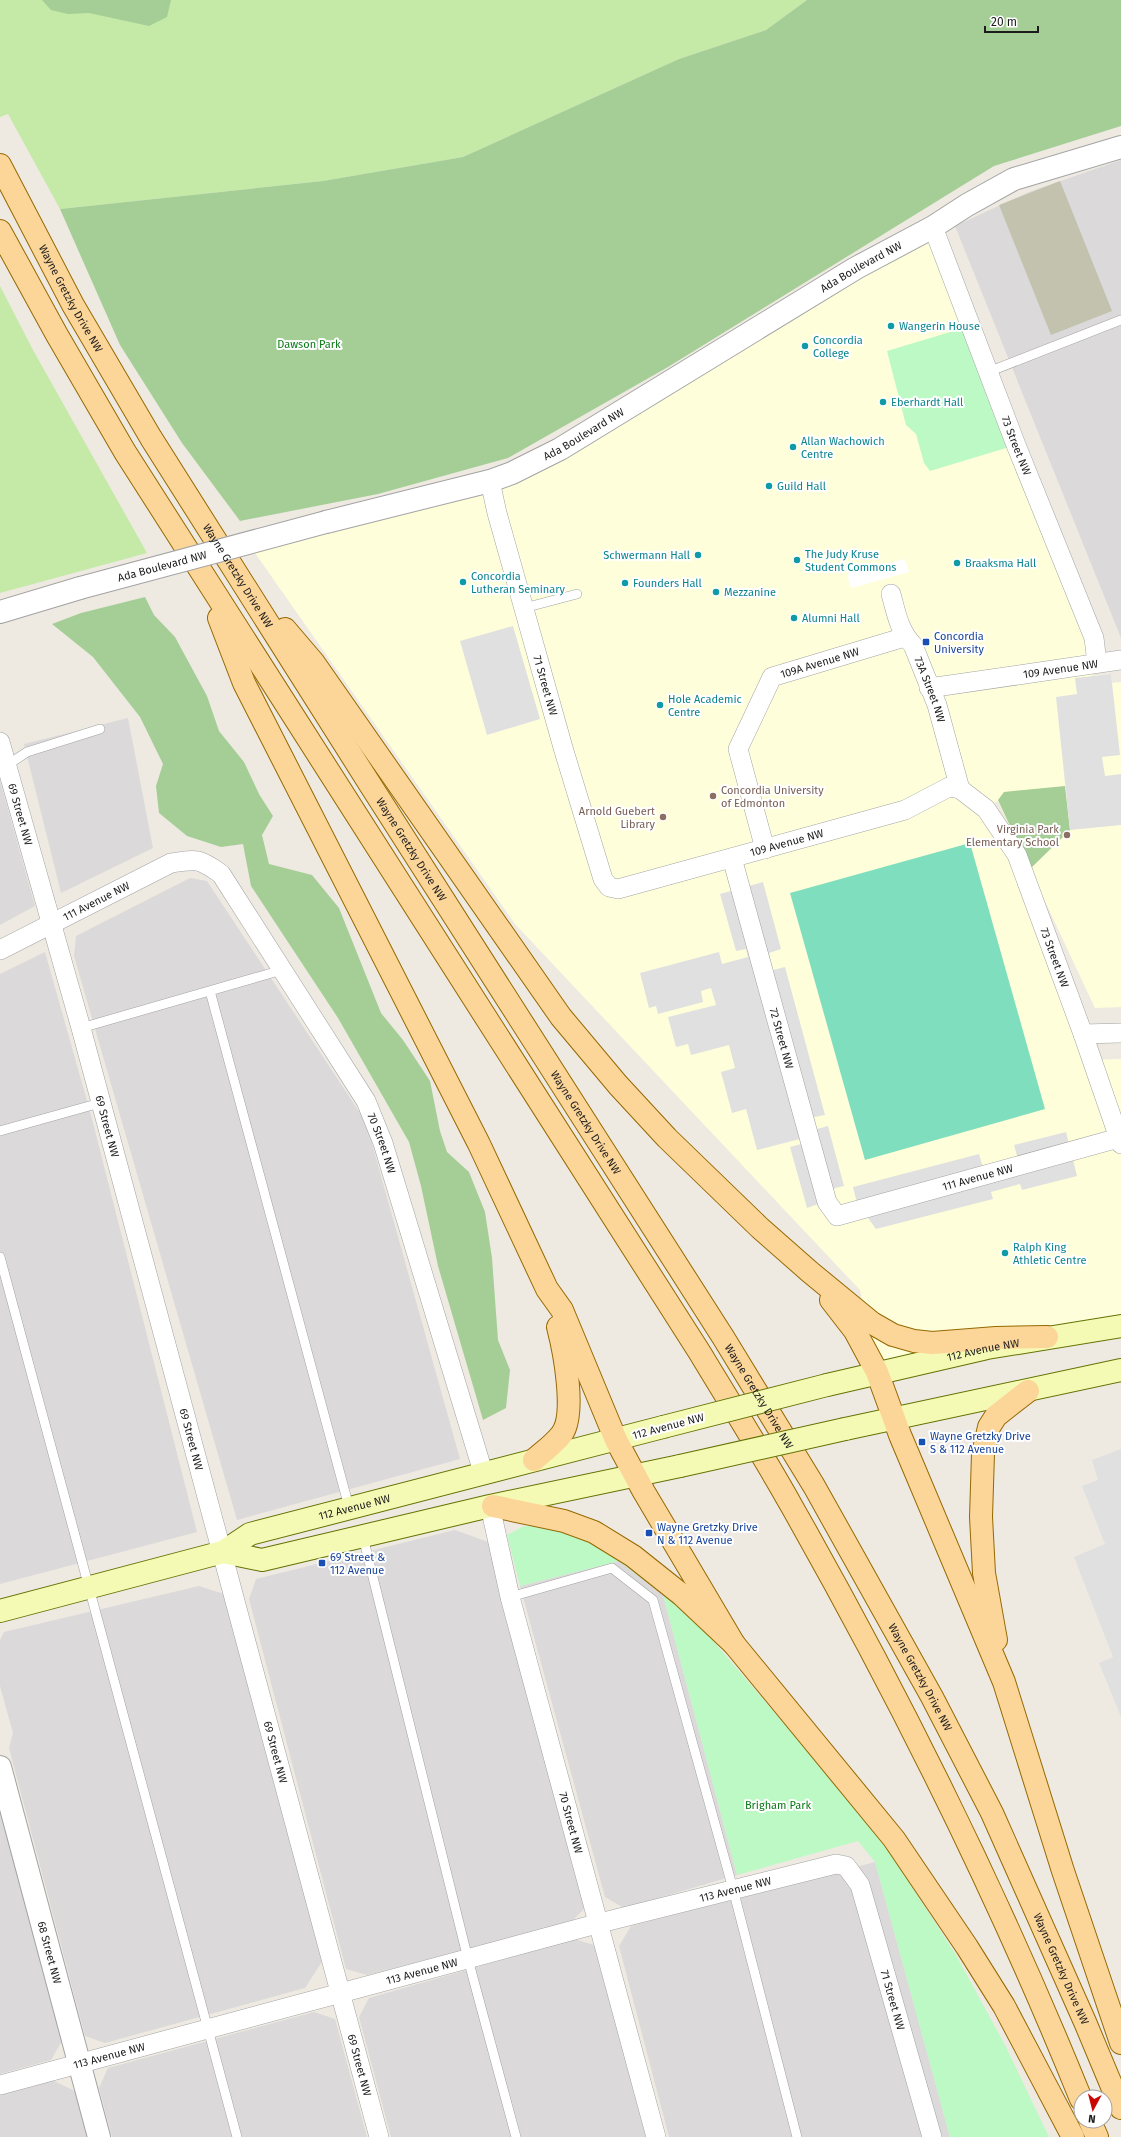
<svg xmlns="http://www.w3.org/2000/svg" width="1121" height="2137" viewBox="0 0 1121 2137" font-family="'Fira Sans',sans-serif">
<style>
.residential{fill:#dbd9d9}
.education{fill:#feffda}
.construction{fill:#c2c2ae}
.grass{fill:#c5e9a7}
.forest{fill:#a5ce96}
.park{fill:#bdf9c4}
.pitch{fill:#7fdebd}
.parking{fill:#e0e0e0}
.pier{fill:#fff}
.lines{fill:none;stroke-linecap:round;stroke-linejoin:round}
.service-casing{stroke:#a3a3a3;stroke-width:10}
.minor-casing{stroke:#a3a3a3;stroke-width:20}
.tertiary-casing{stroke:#a3a3a3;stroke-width:24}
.secondary-casing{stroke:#637304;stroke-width:24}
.primary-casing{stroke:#956900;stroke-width:24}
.service{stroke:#fff;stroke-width:9}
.minor{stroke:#fff;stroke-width:19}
.tertiary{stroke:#fff;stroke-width:22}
.secondary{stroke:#f4fab4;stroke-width:22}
.primary{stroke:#fcd599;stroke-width:22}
.tertiary-bridge-casing{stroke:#a3a3a3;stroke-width:24;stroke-linecap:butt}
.secondary-bridge-casing{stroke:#637304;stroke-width:24;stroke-linecap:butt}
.tertiary-bridge{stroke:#fff;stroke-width:22}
.secondary-bridge{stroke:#f4fab4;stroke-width:22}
.culture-dot{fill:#0f9aa8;stroke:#fff;stroke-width:1.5}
.transit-dot{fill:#1a4fb4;stroke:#fff;stroke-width:1.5}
.education-dot{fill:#8d6e63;stroke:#fff;stroke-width:1.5}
.labels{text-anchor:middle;stroke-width:4;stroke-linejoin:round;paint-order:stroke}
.street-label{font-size:11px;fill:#1c1c1c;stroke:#fff}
.culture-label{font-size:11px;fill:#0d838f;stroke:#fff;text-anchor:start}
.park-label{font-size:11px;fill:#0a7a17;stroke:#fff}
.transit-label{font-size:11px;fill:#164399;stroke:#fff;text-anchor:start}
.education-label{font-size:11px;fill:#785e54;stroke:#fff;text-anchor:end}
</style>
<rect width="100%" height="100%" fill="#eeeae2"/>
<path class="residential" d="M1121 160V638L955 226 1029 192Z
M128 718 153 848 61 893 24 744Z
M0 781 35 906 0 925Z
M190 878 207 881 366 1122 460 1459 237 1520 74 956 76 936Z
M45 952 91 1115 197 1532 0 1584V974Z
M455 1530 488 1542 585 1908 570 1923 367 1975 346 1969 249 1599 256 1579Z
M619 1561 663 1595 737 1875 624 1908 605 1897 520 1586Z
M199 1586 224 1594 323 1960 305 1988 105 2043 85 2036 9 1748 13 1733 0 1686V1640L4 1632Z
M0 1811 63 2039 51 2060 0 2074Z
M875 1862 950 2137H669L619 1946 631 1926Z
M574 1939 594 1945 646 2137H391L359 2017 369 1998Z
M314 2012 335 2019 367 2137H112L99 2088 108 2068Z
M52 2080 77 2092 89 2137H0V2094Z"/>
<path class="education" d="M933 227 1097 663 1092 676 1111 674 1112 683 1121 682V1007L1095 1008 998 801 986 809 1017 855 1092 1060 1121 1059V1326L877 1372 860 1290 515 924 248 543 490 481Z"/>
<path class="construction" d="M1060 181 1112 311 1051 335 999 205Z"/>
<path class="grass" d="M0 0H807L766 30 679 59 463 157 323 181 60 209 8 114 0 117Z
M0 286 33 350 147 553 0 593Z"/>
<path class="forest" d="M42 0H171L167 17 149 26 89 13 68 14 51 10Z
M807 0H1121V126L994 166 668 367 508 458 378 494 240 521 182 443 120 345 60 209 323 181 463 157 679 59 766 30Z
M145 597 154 615 175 637 207 696 219 731 244 762 259 794 273 816 262 835 269 864 312 875 339 908 381 1013 403 1040 430 1081 440 1131 447 1152 469 1172 485 1212 492 1258 498 1340 510 1370 506 1408 483 1420 438 1266 421 1186 409 1142 338 1018 251 886 243 844 221 847 187 836 159 813 156 786 163 764 140 717 93 657 52 624 81 613Z
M1065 786 1070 830 1030 869 998 800 1004 792Z"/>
<path class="park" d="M970 326 1016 445 930 471 924 463 916 434 906 425 887 351Z
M524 1526 540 1527 593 1539 685 1608 875 1830 956 1955 1006 2047 1049 2137H950L875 1862 858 1841 737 1875 663 1595 619 1561 520 1586 507 1535Z"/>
<path class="pitch" d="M970 843 1045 1109 865 1160 790 893Z"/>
<path class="parking" d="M513 626 540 719 487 735 460 641Z
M1111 674 1120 755 1102 757 1105 776 1121 774V825L1070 830 1056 697 1077 694 1075 678Z
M763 882 781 949 769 953 773 970 785 967 825 1115 814 1117 817 1129 828 1126 844 1186 835 1188 821 1203 807 1208 790 1147 801 1144 800 1139 757 1150 746 1109 732 1113 721 1072 735 1068 729 1045 691 1055 688 1044 676 1047 668 1017 716 1005 711 988 701 991 703 1002 658 1014 656 1006 649 1008 640 973 719 952 722 964 748 957 746 949 736 951 720 894Z
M1066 1132 1077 1176 1022 1190 1020 1184 991 1192 993 1199 876 1229 857 1203 853 1187 979 1154 983 1168 1018 1159 1014 1145Z
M1121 1449V1717L1099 1663 1113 1657 1074 1557 1105 1544 1082 1486 1098 1480 1092 1460Z"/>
<path class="pier" d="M905 559 909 572 851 588 847 574Z"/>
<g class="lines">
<defs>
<path id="service" d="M988 372 1121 320
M524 608 577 594
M6 766 27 752 100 729
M210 991 349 1507
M81 1028 282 970
M0 1131 100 1103
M0 1257 237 2137
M363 1537 468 1959 516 2137
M510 1597 612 1568 653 1600 733 1889 797 2137"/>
<g id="minor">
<path id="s1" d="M933 227 1016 445 1094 638 1097 663"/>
<path id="s2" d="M490 481 497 513 564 751 603 879 609 887 618 889 905 810 949 787 960 789 986 809 1017 855 1083 1034 1121 1144"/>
<path id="s3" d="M891 594C896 612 899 631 913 645L937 705 960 789"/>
<path id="s4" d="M929 688 1121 660"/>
<path id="s5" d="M0 742 81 1028 379 2137"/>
<path id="s6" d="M765 849 738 749 772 677 905 637"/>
<path id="s7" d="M732 858 827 1202 837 1216 1119 1138"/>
<path id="s8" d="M0 950 171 863C197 859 199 858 221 874L366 1101 383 1143 483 1472"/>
<path d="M1083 1034 1121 1033"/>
<path id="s9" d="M490 1506 510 1597 656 2137"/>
<path id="s10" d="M0 2085 600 1923 836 1864 846 1866 860 1885 932 2137"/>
</g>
<g id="tertiary">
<path id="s11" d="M326 522 490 481 512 473 560 449 856 268 933 227 967 205 1014 179 1121 147"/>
<path d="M0 612 80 588"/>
<path id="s12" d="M0 1767 99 2137"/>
</g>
<g id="secondary">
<path id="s13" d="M827 1385 987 1348 1121 1326"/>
<path d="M845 1429 1121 1370"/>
<path d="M223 1552 262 1560 490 1506 680 1466"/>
<path id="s14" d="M0 1611 223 1552 250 1534 663 1427"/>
</g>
<g id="primary">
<path id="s15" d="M0 165 73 305 151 438 371 786 723 1337 814 1486 932 1697 992 1813 1085 2022 1121 2108"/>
<path d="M0 231 57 335 125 452 700 1353C730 1403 762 1453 791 1505 900 1697 998 1894 1081 2099"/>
<path d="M219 618 244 683 479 1144 547 1289 562 1310 616 1440 644 1492 734 1644"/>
<path d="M285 629 314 663 561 1017 618 1085 667 1138 760 1228 810 1272 872 1323 893 1335 914 1341 932 1343 996 1338 1047 1337"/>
<path d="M831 1300 855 1331 877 1372 900 1435 1004 1682 1063 1871 1121 2043"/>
<path d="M534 1460C543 1452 554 1444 561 1435 577 1416 564 1350 558 1327"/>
<path d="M493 1506 564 1521 594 1532 633 1556 682 1595 734 1644 894 1839 967 1947 1004 2006 1073 2137"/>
<path d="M996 1640 984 1573 981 1517 983 1454 989 1427 996 1416 1028 1391"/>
<path d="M1090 2121 1097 2137"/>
</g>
</defs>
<use href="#service" class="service-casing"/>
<use href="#minor" class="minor-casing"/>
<use href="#tertiary" class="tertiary-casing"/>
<use href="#secondary" class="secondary-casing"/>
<use href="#primary" class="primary-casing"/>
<use href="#service" class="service"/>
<use href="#minor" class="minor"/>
<use href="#tertiary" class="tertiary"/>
<use href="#secondary" class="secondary"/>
<use href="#primary" class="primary"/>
<defs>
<g id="tertiary-bridge">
<path id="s16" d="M80 588 326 522"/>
</g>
<path id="secondary-bridge" d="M663 1427 827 1385
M680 1466 845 1429"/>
</defs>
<use href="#tertiary-bridge" class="tertiary-bridge-casing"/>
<use href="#secondary-bridge" class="secondary-bridge-casing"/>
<use href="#tertiary-bridge" class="tertiary-bridge"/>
<use href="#secondary-bridge" class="secondary-bridge"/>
</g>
<g class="culture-dot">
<circle cx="891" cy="326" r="4"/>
<circle cx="805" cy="346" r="4"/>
<circle cx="883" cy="402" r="4"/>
<circle cx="793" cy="447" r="4"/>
<circle cx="769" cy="486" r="4"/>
<circle cx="698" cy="555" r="4"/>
<circle cx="797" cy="560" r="4"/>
<circle cx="957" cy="563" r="4"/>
<circle cx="463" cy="582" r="4"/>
<circle cx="625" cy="583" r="4"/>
<circle cx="716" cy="592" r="4"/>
<circle cx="794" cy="618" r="4"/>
<circle cx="660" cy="705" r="4"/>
<circle cx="1005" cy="1253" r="4"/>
</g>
<g class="transit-dot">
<rect x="922" y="638" width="8" height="8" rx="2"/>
<rect x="918" y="1438" width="8" height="8" rx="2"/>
<rect x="645" y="1529" width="8" height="8" rx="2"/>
<rect x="318" y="1559" width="8" height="8" rx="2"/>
</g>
<g class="education-dot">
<circle cx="713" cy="796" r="4"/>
<circle cx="663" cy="817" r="4"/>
<circle cx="1067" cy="835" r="4"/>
</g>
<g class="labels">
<g class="street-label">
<text dy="4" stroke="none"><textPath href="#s11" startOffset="598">Ada Boulevard NW</textPath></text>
<text dy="4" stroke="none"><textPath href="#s15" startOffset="151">Wayne Gretzky Drive NW</textPath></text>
<text dy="4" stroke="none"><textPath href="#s11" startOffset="274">Ada Boulevard NW</textPath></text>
<text dy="4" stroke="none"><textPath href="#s1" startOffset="234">73 Street NW</textPath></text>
<text dy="4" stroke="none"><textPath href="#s16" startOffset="85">Ada Boulevard NW</textPath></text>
<text dy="4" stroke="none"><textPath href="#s15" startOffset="475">Wayne Gretzky Drive NW</textPath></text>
<text dy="4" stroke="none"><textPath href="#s6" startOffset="233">109A Avenue NW</textPath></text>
<text dy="4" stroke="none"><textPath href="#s4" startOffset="133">109 Avenue NW</textPath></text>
<text dy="4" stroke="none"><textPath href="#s2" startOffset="212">71 Street NW</textPath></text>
<text dy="4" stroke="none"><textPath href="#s3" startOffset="104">73A Street NW</textPath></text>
<text dy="4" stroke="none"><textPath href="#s5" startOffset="75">69 Street NW</textPath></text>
<text dy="4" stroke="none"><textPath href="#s2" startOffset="608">109 Avenue NW</textPath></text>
<text dy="4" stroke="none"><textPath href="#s15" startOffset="799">Wayne Gretzky Drive NW</textPath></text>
<text dy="4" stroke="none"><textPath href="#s8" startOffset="108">111 Avenue NW</textPath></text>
<text dy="4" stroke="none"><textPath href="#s2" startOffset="989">73 Street NW</textPath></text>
<text dy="4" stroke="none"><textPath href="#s7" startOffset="187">72 Street NW</textPath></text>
<text dy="4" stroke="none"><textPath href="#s15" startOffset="1123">Wayne Gretzky Drive NW</textPath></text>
<text dy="4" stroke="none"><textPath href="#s5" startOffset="399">69 Street NW</textPath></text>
<text dy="4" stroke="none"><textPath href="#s8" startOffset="560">70 Street NW</textPath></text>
<text dy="4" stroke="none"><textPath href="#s7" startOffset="520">111 Avenue NW</textPath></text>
<text dy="4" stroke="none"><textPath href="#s13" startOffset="160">112 Avenue NW</textPath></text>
<text dy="4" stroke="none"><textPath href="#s15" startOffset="1447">Wayne Gretzky Drive NW</textPath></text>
<text transform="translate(668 1426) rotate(-15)" y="4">112 Avenue NW</text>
<text dy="4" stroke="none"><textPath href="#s5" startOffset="723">69 Street NW</textPath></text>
<text dy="4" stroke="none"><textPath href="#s14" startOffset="371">112 Avenue NW</textPath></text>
<text dy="4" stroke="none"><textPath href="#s15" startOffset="1771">Wayne Gretzky Drive NW</textPath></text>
<text dy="4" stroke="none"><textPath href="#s5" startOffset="1047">69 Street NW</textPath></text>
<text dy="4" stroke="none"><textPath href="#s9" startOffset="327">70 Street NW</textPath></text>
<text dy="4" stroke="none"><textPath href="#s10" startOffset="761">113 Avenue NW</textPath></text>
<text dy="4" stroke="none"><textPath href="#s12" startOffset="192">68 Street NW</textPath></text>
<text dy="4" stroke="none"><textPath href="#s15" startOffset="2095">Wayne Gretzky Drive NW</textPath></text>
<text dy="4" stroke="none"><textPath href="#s10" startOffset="437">113 Avenue NW</textPath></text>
<text dy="4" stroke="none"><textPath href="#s10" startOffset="1018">71 Street NW</textPath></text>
<text dy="4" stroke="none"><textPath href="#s10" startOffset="113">113 Avenue NW</textPath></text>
<text dy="4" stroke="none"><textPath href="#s5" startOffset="1371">69 Street NW</textPath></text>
</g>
<g class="culture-label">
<text x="899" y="330">Wangerin House</text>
<text x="813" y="344">Concordia<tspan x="813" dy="13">College</tspan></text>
<text x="891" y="406">Eberhardt Hall</text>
<text x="801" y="445">Allan Wachowich<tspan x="801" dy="13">Centre</tspan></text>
<text x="777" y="490">Guild Hall</text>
<text x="805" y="558">The Judy Kruse<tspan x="805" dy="13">Student Commons</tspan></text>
<text x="690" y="559" text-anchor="end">Schwermann Hall</text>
<text x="965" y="567">Braaksma Hall</text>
<text x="471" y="580">Concordia<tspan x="471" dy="13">Lutheran Seminary</tspan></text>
<text x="633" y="587">Founders Hall</text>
<text x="724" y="596">Mezzanine</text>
<text x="802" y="622">Alumni Hall</text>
<text x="668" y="703">Hole Academic<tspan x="668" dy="13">Centre</tspan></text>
<text x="1013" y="1251">Ralph King<tspan x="1013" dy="13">Athletic Centre</tspan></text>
</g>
<g class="park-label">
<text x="309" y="348">Dawson Park</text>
<text x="778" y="1809">Brigham Park</text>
</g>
<g class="transit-label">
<text x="934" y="640">Concordia<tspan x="934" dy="13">University</tspan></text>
<text x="930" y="1440">Wayne Gretzky Drive<tspan x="930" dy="13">S &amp; 112 Avenue</tspan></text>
<text x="657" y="1531">Wayne Gretzky Drive<tspan x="657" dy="13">N &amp; 112 Avenue</tspan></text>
<text x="330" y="1561">69 Street &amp;<tspan x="330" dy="13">112 Avenue</tspan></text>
</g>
<g class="education-label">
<text x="721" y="794" text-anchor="start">Concordia University<tspan x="721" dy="13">of Edmonton</tspan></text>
<text x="655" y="815">Arnold Guebert<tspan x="655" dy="13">Library</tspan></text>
<text x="1059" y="833">Virginia Park<tspan x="1059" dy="13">Elementary School</tspan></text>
</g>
</g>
<g transform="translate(1093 2109) rotate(187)"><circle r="19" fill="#ffffff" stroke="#a4a4a4"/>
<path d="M0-3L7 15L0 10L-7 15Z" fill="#c90700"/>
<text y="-6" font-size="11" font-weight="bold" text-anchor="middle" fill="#1c1c1c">N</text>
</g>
<path d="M985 26v6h53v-6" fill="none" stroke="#1c1c1c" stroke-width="2"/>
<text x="991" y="26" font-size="12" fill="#1c1c1c" stroke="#ffffff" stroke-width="3" paint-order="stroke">20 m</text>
</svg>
